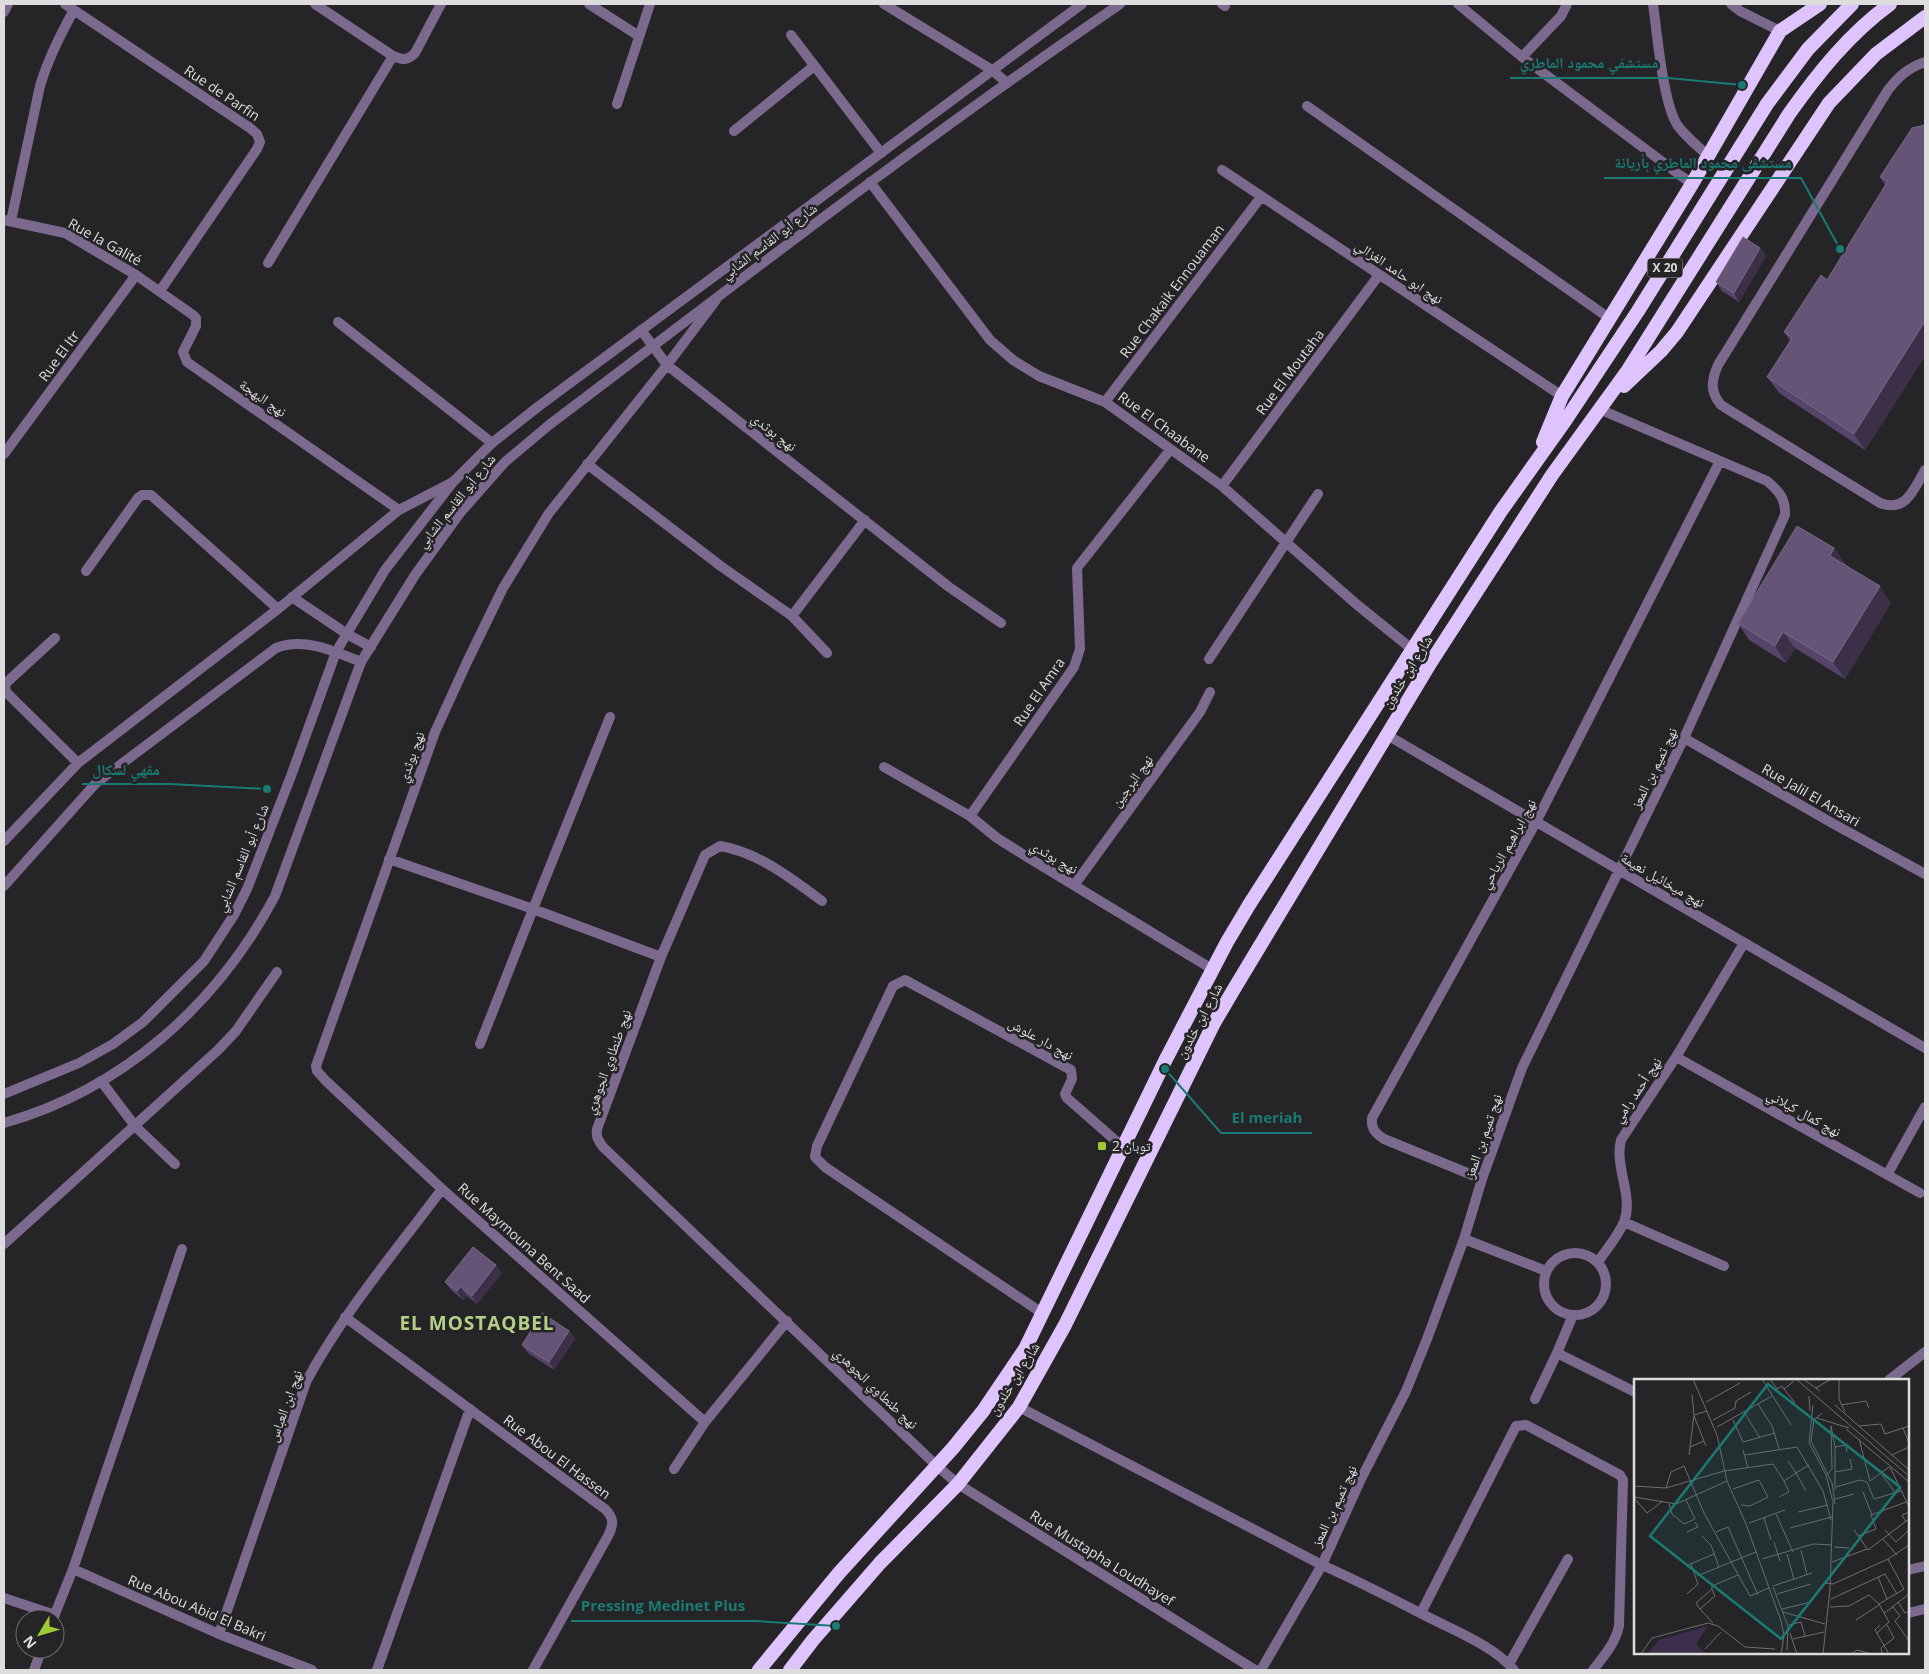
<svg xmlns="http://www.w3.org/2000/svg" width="1929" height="1674" viewBox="0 0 1929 1674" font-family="'Open Sans','Noto Naskh Arabic',sans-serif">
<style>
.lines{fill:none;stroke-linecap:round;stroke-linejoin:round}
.service{stroke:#7b6a8e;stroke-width:10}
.minor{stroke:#7b6a8e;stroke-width:10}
.tertiary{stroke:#7b6a8e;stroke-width:10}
.trunk{stroke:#dec3fc;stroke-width:14}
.wall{fill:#56446a}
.shaded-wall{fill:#3c3049}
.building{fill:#655476;stroke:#786a86}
.poi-dot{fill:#9ccb32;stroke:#252426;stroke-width:2}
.labels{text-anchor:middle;stroke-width:5;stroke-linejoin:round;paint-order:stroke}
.shield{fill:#252426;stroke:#a6a6a7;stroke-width:1}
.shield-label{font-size:12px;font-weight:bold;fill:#deddde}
.street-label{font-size:14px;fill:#deddde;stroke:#252426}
.poi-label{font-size:14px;fill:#deddde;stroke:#252426;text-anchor:start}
.district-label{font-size:19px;font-weight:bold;letter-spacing:1px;fill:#b4d088;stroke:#252426}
.inset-road{fill:none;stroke:#6f6e70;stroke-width:1}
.view{fill:#197b74;fill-opacity:0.15;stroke:#197b74;stroke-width:2.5}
.inset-edge{fill:none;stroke:#deddde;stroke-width:2.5}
.leader{fill:none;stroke:#197b74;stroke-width:2}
.callout-dot{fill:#197b74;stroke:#252426;stroke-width:2}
.callout-label{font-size:15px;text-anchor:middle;font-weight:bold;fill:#197b74;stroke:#252426;stroke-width:5;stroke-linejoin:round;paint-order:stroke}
</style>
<rect width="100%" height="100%" fill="#252426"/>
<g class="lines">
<path class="service" d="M1925 62C1908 68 1899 76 1888 90L1718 365C1711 381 1710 392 1721 405L1880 503C1906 513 1914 489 1925 470
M101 1081 135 1126 175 1164
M4 1244 218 1050 236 1031 277 972
M1889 1380 1925 1352
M1908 1570 1925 1566
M1908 1613 1925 1609"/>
<path class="minor" d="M65 4 250 128 257 134 260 142 257 149 160 291
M315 4 393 56C403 60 407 61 415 53L441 4
M589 4 639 36
M884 4 992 70 1007 83
M1222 4 1225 6
M1458 4 1522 57 1692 184
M1653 4C1657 32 1663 105 1678 126 1686 137 1698 146 1708 156
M1731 4 1740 11 1780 31
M4 12 8 4
M791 35 881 153
M1522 57 1561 16 1567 4
M617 104 650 4
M1307 106 1609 318
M734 131 814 66
M1222 170 1562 396
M870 182 990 340 1013 360 1039 376 1105 402 1222 486 1355 603 1413 650
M4 220 65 233 136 275 193 315 196 318V326L183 352 187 362 399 510
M11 221 40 86C48 59 60 35 74 10
M268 263 393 56
M338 322 492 443
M641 330 667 365 949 587 1001 623
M1105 402 1261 197
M4 454 136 275
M587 464 722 567 792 616 827 653
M1222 486 1379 275
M86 571 138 498 142 495H151L278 609
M292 597 347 634 371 647
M792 616 865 520
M55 638 6 683 5 689 8 694 78 763
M1209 659 1318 494
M1387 735 1925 1048
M1684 738 1832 823 1925 874
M884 767 970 816 997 838 1024 855 1212 969
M970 816 1074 667 1080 649 1077 568 1170 450
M4 841 78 763 278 609 399 510 453 482
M389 859 533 909 610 717
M1075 884 1200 712 1210 692
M4 886 96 783 276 648C304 637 334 651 361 662
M661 957 705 855 720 846C758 852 792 879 822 901
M480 1044 533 909 661 957 597 1129C596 1137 598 1140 603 1147L937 1466
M1676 1057 1920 1193
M1887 1175 1925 1107
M1482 1179 1384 1139C1375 1133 1371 1129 1372 1118L1536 822 1720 461
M1624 1222 1724 1266
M1464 1239 1546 1271
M1544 1284a31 31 0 1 1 62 0a31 31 0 1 1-62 0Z
M1598 1262C1606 1250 1618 1236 1624 1222 1634 1196 1614 1167 1621 1140L1676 1057 1744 943
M1042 1313 825 1167 815 1157 817 1146 893 986 905 980 1071 1070 1072 1079 1065 1094 1067 1098 1124 1148
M345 1317 605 1509C614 1518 614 1524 608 1536L533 1670
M1557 1353 1573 1315
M1535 1399 1557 1353 1635 1392
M1019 1407 1322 1565 1361 1479 1406 1391 1427 1339 1464 1239 1482 1179 1522 1068 1684 738 1785 515C1786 499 1779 491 1767 481L1599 409
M705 1422 442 1189 326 1081 317 1071 316 1066 435 732 467 662 503 588 549 513 667 365 716 300
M674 1469 705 1422 787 1321
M73 1569 219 1634 312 1670
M4 1598 55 1615
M1421 1613 1516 1426 1526 1425 1620 1475 1623 1480 1619 1626C1615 1644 1604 1656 1593 1670
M53 1619 73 1569 182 1249
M219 1634 306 1382C343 1313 395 1252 442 1189
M1509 1664 1568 1559
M34 1670 42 1649
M377 1670 470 1409"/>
<path class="tertiary" d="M4 1094 79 1063 113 1044 143 1022 204 961 234 915 247 889 291 776 336 652 385 570 453 482 492 443 539 406 1082 4
M4 1123C123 1089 217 1005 275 896L361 662 415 575 460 513 505 462 549 425C738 282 925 137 1120 4
M937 1466 958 1484 1255 1670
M1261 1670 1322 1565C1356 1580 1389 1597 1422 1614 1451 1629 1493 1645 1514 1670"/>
<path class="trunk" d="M1624 386 1661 351 1677 332 1829 103 1876 54 1925 17
M1543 442 1562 396 1692 184 1780 31 1820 4
M759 1670 839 1573 953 1448 983 1411 1025 1349 1165 1061 1227 942 1249 905 1501 511 1565 421 1638 311 1767 104 1808 49 1852 4
M790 1670 813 1640 880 1563 958 1484 1019 1407 1065 1325 1214 1023 1234 989 1431 662 1552 475 1628 370 1789 114C1818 73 1849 34 1890 4"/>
</g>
<path class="wall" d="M1925 125V356L1865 450 1779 393 1767 377 1790 341 1784 332 1827 280 1885 185 1880 177Z
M1760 248 1766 256 1739 302 1722 291 1716 282Z
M1834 548 1846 565 1891 603 1845 679 1795 648 1786 663 1749 640 1738 623Z
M502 1273 477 1304 467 1296 463 1300 451 1290 445 1282Z
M569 1331 575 1339 554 1370 528 1353 522 1345Z"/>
<path class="shaded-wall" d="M1760 248 1766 256 1739 302 1734 293Z
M1925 321V356L1865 450 1854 434Z
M1834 548 1846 565 1841 572 1830 556Z
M1880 586 1891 603 1845 679 1833 662Z
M1783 632 1795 648 1786 663 1775 646Z
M496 1265 502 1273 477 1304 472 1296Z
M461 1287 467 1296 463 1300 457 1291Z
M569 1331 575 1339 554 1370 549 1362Z"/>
<path class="building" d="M1925 125V321L1854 434 1767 377 1792 338 1784 332 1821 275 1827 280 1888 181 1880 177 1912 128Z
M1743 237 1760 248 1734 293 1716 282Z
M1797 526 1834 548 1830 556 1880 586 1833 662 1783 632 1775 646 1738 623Z
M473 1247 496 1265 472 1296 461 1287 457 1291 445 1282Z
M542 1313 569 1331 549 1362 522 1345Z"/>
<rect class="poi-dot" x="1097" y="1141" width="10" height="10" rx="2.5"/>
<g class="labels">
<rect class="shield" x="1647.5" y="258.5" width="35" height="19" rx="4"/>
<g class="shield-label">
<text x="1665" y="272">X 20</text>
</g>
<g class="street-label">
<text transform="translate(222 93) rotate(34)" y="5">Rue de Parfin</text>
<text transform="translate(769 241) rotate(-37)" y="5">شارع أبو القاسم الشابي</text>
<text transform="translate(105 242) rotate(29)" y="5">Rue la Galité</text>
<text transform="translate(1399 272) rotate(34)" y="5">نهج ابو حامد الغزالي</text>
<text transform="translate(1172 291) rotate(-53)" y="5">Rue Chakaik Ennouaman</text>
<text transform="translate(59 356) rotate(-54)" y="5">Rue El Itr</text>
<text transform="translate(1290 372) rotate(-53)" y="5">Rue El Moutaha</text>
<text transform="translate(263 398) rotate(35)" y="5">نهج البهجة</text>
<text transform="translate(1164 427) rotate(36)" y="5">Rue El Chaabane</text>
<text transform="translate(774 432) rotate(38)" y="5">نهج بوثدي</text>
<text transform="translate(456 501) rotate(-51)" y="5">شارع أبو القاسم الشابي</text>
<text transform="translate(1407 672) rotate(-58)" y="5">شارع ابن خلدون</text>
<text transform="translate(1039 692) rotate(-56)" y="5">Rue El Amra</text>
<text transform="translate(411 757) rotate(-70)" y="5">نهج بوثدي</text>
<text transform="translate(1654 768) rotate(-64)" y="5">نهج تميم بن المعز</text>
<text transform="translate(1132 781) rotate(-54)" y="5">نهج البرجين</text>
<text transform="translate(1811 795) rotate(30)" y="5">Rue Jalil El Ansari</text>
<text transform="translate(1508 844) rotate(-61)" y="5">نهج ابراهيم الرياحي</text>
<text transform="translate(1054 857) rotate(30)" y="5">نهج بوثدي</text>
<text transform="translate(242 858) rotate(-67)" y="5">شارع أبو القاسم الشابي</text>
<text transform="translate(1663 880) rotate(30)" y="5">نهج ميخائيل نعيمة</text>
<text transform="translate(1199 1021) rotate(-62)" y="5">شارع ابن خلدون</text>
<text transform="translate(1041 1039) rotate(29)" y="5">نهج دار علوش</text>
<text transform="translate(608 1062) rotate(-70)" y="5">نهج طنطاوي الجوهري</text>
<text transform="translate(1637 1090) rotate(-56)" y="5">نهج أحمد رامي</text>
<text transform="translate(1804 1113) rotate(29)" y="5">نهج كمال كيلاني</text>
<text transform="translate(1483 1136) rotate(-71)" y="5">نهج تميم بن المعز</text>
<text transform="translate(524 1243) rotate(42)" y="5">Rue Maymouna Bent Saad</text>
<text transform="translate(1014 1379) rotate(-58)" y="5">شارع ابن خلدون</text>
<text transform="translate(876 1388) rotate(44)" y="5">نهج طنطاوي الجوهري</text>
<text transform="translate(285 1406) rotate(-70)" y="5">نهج ابن العباس</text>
<text transform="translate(557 1457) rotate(37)" y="5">Rue Abou El Hassen</text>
<text transform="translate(1334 1506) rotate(-65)" y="5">نهج تميم بن المعز</text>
<text transform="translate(1102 1558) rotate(32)" y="5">Rue Mustapha Loudhayef</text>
<text transform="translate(197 1608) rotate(23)" y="5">Rue Abou Abid El Bakri</text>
</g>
<g class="poi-label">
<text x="1112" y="1151">توبان 2</text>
</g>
<g class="district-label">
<text x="477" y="1330">EL MOSTAQBEL</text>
</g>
</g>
<g transform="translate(1634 1379)">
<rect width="275" height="275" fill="#252426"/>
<path d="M74 247 62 265 72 275H13L25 261Z" fill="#3d2f4c"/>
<path class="inset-road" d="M59 0 83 56 93 102 112 145 147 242 150 257 147 275M128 0 157 46M136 0 143 10 148 7 150 10M162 0 275 97M169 0 186 12M205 0V20L211 33M160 2 150 10 161 24M182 9 197 0M58 16 60 36M175 17 176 32M72 23 106 4M124 25 138 47 145 70M179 26 175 64 192 96 199 123 196 210 189 275M201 26 275 91M207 26 232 22 235 29M110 33 126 59M188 34 180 41 177 62 198 104 201 125M60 37 72 67M183 39 215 49M79 41 101 29 102 22 117 13M99 41 109 63 141 54M225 47 247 45 251 55 275 47M83 48 138 17M269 49 275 64M212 50 275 103M225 60 236 102M56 68 70 62M201 68 212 66 213 73M109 71 114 89M55 76 60 36 73 32M111 76 163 68 189 112 197 141M258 76 275 68M256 88 275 128M201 93 218 90 216 80M194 95 198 90 197 47 201 68V111M248 96 261 113M236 102 255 88M233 103 240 120 267 112M0 107 32 109 90 92 139 85 150 102 162 94 154 82M202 108 226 101 233 103M32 109 37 93 50 87 70 134 116 217 135 209M99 110 125 101 134 118 116 127 107 126M172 112 162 94 175 86M229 113 238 136M0 118 42 125 93 102M145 118 155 113 150 102M0 119 13 134 29 122M201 120 220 115M35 125 38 135 50 145 61 140 52 121M164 133 194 126M142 135 159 173M130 139 137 161M272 143 268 136 275 133M115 144 151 131M156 149 198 138M220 151 234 171 275 140M251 151 262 163 275 151M53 153 64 148 61 143M82 153 94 148 124 216M68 157 77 166 85 188M224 157 242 150 237 136 272 123M249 160 263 176M140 163 146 182M200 168 215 169M167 171 173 196M153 175 160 200M128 180 179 165 198 166M198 183 233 170M54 186 80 175M63 197 122 173M244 198 253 220M190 204 199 205 254 180 275 166M139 207 178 194M139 208 154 247 153 271M78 210 81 217 66 230 62 224 78 210V207L104 196M53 215 64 205 57 185M143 215 177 205M197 220 251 195 263 215M264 223 271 234 275 232M196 228 215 227 235 216 245 225M258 228 275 215M66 230 79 244M148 230 177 223M149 233 191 245M250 234 259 228 266 237 261 242 275 262M222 241 245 226M155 246 167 243 171 257M246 246 241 251 255 275M156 254 163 275M243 254 255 243 245 225 270 210 254 180M159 260 190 253M71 270 87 253M7 275 18 259 74 244 84 247 111 268 141 270M217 275 223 271 237 275M248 275 247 269 260 259 253 246"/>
<path class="view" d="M134 5 266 108 147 260 16 157Z"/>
<rect width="275" height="275" class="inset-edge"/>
</g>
<path class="leader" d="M1742 85L1668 78H1510M1840 249L1801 178H1604M267 789L170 784H82M1165 1069L1221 1133H1312M836 1626L755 1621H571"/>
<g class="callout-dot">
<circle cx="1742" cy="85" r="5"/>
<circle cx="1840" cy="249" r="5"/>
<circle cx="267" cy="789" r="5"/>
<circle cx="1165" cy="1069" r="5"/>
<circle cx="836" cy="1626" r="5"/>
</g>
<g class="callout-label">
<text x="1589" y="68">مستشفي محمود الماطري</text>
<text x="1703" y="168">مستشفى محمود الماطري بأريانة</text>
<text x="126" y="775">مقهي لسكال</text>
<text x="1267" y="1123">El meriah</text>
<text x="663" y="1611">Pressing Medinet Plus</text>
</g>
<rect width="1929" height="1674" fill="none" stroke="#deddde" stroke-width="10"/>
<g transform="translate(40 1634) rotate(232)"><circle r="24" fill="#252426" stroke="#6f6e70"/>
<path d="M0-4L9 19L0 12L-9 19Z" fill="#9ccb32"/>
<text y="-8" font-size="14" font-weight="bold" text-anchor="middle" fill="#deddde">N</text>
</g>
</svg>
